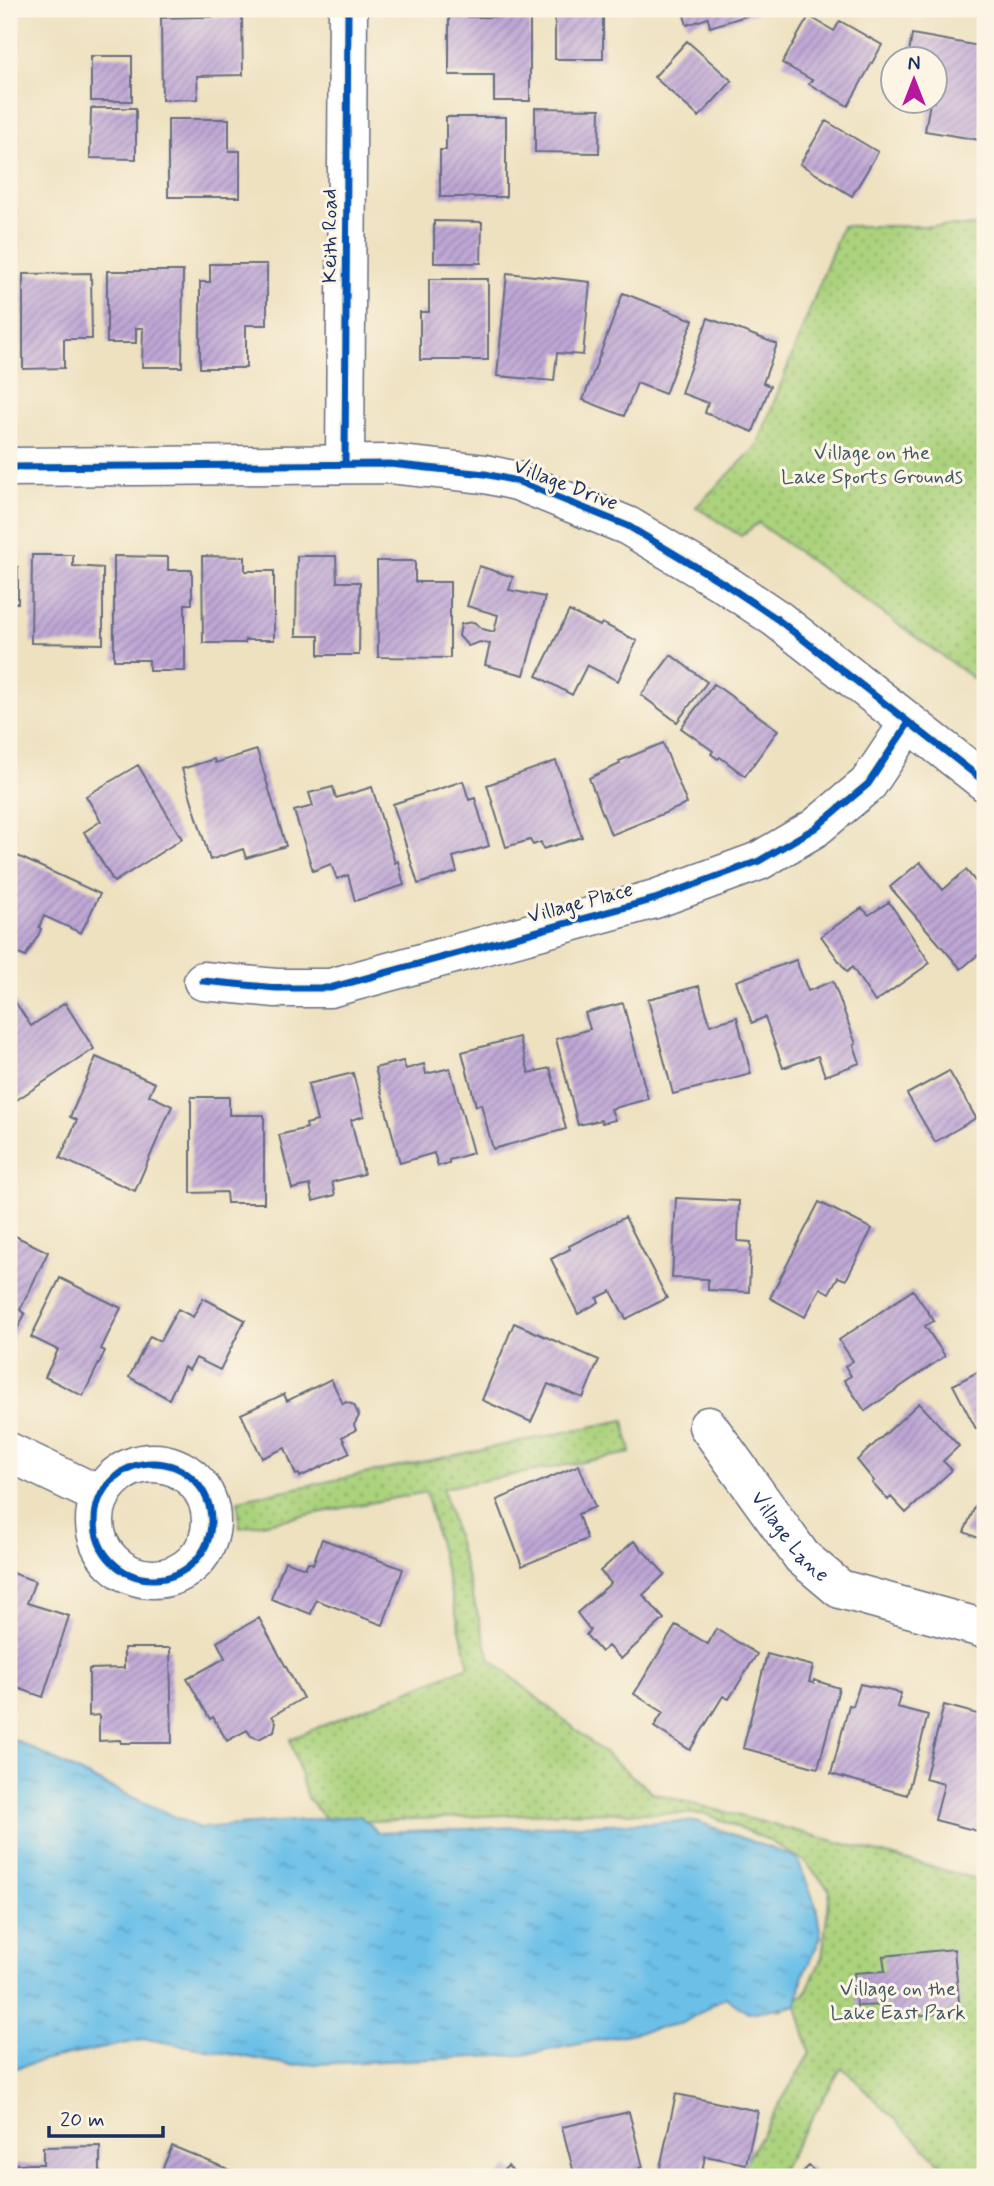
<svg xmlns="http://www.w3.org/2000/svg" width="994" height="2186" viewBox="0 0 994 2186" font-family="Mynerve,sans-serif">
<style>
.park{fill:url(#park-dots);stroke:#63806d;stroke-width:2}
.water{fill:url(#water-ripples);stroke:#4478a3;stroke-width:2}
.building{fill:url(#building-hatch)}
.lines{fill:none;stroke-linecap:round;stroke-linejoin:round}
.street-casing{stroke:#656d80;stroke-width:41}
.street{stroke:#fff;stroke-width:38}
.cycleway-casing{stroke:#fcf5e5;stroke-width:11}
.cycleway{stroke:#0057b8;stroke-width:7}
.labels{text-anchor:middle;stroke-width:6;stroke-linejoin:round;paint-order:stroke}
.street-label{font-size:21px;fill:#1b2f5e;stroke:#fcf5e5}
.park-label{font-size:21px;fill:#3f5866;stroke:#fcf5e5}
</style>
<defs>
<pattern id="park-dots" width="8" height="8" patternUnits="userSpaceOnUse" patternTransform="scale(1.75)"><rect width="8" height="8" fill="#abd27c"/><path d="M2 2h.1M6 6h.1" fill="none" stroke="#8aab69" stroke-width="1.8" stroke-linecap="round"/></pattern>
<pattern id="water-ripples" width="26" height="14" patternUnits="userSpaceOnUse" patternTransform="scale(1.75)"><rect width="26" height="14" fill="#6cc0e8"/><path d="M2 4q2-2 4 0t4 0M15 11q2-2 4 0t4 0" fill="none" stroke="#589cbf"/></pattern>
<pattern id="building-hatch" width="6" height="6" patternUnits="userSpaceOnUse" patternTransform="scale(1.75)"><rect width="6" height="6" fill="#bfa7d5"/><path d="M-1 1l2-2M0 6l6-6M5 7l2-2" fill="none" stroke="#9a88b0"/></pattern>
</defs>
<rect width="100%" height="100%" fill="#fcf5e5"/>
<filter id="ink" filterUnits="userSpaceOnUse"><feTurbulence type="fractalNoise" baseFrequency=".0143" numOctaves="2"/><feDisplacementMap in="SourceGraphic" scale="14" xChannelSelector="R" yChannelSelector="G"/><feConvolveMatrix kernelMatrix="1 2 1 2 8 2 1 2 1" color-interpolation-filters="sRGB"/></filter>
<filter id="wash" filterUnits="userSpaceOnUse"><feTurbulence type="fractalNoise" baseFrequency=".00686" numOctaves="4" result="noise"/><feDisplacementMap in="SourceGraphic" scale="28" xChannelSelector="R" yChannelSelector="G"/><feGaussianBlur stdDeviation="1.57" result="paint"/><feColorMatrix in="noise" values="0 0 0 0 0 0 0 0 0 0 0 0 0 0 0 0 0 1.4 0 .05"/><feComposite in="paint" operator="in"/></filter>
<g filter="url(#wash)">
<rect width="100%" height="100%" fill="#eee1c0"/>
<path class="park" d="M842 226H985V687L758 523 741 536 696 507 757 446Z
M624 1420 631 1453 443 1488 490 1659 653 1793 985 1881V2177H954L842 2067 777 2177H736L810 2053 797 2005 778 2010 805 1994 822 1958 830 1890 804 1861 764 1838 706 1814 575 1812 330 1823 307 1798 290 1739 469 1666 426 1492 240 1528 238 1500Z"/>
<path class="water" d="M9 1737 93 1779 199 1828 360 1816 378 1832 696 1821 797 1858 816 1906 821 1937 803 1975 797 2005 748 2013 725 1997 683 2023 524 2055 290 2065 147 2039 50 2059 9 2070Z"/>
<g id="blocks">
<path class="building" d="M555 9H603V59H555Z
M682 9H769L710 27 708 18 687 25Z
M242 16 243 75 197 76 198 99 162 100 161 18Z
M809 16 834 31 840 21 882 45 848 106 809 84 812 80 782 63Z
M449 17H530V101H494V75H449Z
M912 34 985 47V107L980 140 925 131 930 102H934V60H908Z
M687 41 732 81 699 117 654 77Z
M91 56H132V101H91Z
M91 108H136V159L90 158Z
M535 108 600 109 599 153 535 152Z
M446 117H506V197H440V150H446Z
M168 119H229V151H240V197H168Z
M826 121 878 152 852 196 800 164Z
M434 221 482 222 481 263H434Z
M210 264H267V325H246V368H200V282H210Z
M107 271H183L182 367H142L143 328H136V343H107Z
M91 273 92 339H64V368L23 369V274Z
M507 273 590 282 583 355 557 353 554 381 497 376Z
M429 279H488V360H420V312H429Z
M623 293 693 320 665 394 637 383 624 416 583 400Z
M708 318 777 344 763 383 770 386 753 432 705 413 708 403 681 393Z
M32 555H73V566L103 568V644L31 643Z
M114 556 168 557V570H192V604H185V671H149V660H114Z
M202 556 245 557V571H274V640H245V643H203Z
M297 556H336L337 582H360L359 655H319V636H296Z
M377 561H415V582H450V658L378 657Z
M479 566 513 577 509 590 545 597 524 675 485 665 490 644 480 642 468 646 459 636 461 624 474 622 483 629 494 632 498 615 467 606Z
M9 567H18V603H13V643H9Z
M569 611 600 626 602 623 637 641 618 681 587 665 572 695 537 676Z
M671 655 707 682 677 722 641 695Z
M714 684 778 730 745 776 720 757 718 759 711 754 713 751 681 728Z
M663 743 687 804 611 835 589 778 620 764 619 761Z
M257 750 286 846 246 858 243 849 210 860 182 769 214 759 215 763Z
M556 761 582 837 543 849 541 842 533 845 530 840 506 847 487 785Z
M138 765 182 839 114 882 84 832 101 821 86 796Z
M463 781 469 800 475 798 489 846 453 857 457 872 418 884 393 804Z
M333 787 336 798 372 787 395 863 398 861 404 885 355 901 348 875 337 879 331 864 313 871 294 811 313 806 309 793Z
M11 853 100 894 81 933 44 916 39 927 41 929 39 934 25 957 9 949V858Z
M920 862 943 890 966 870 985 893V949L961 969 890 887Z
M889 902 930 963 875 1002 852 967 847 972 821 936 862 908 869 915Z
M796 960 808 991 833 981 856 1044 854 1045 860 1063 825 1076 818 1056 783 1068 765 1017 752 1023 736 981Z
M699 986 710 1025 737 1017 751 1074 673 1094 648 999Z
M14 1000 31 1026 65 1003 94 1049 9 1105V1004Z
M623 1003 648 1099 611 1109 615 1120 602 1123 601 1120 578 1125 556 1039 590 1029 585 1013Z
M519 1037 529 1073 550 1068 566 1129 493 1149 481 1104 476 1106 462 1052Z
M96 1057 155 1083 149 1095 172 1106 135 1191 60 1158 77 1120 70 1117Z
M403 1061 406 1069 424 1064 426 1074 450 1068 473 1153 449 1160V1163L438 1166 434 1153 400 1163 375 1068Z
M949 1071 976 1118 935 1142 907 1094Z
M353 1073 364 1116 351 1120 364 1174 332 1182 335 1195 313 1201 310 1185 292 1189 279 1135 307 1128 306 1124 317 1121 308 1084Z
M191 1097H229V1115H264V1203H227L226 1192 191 1193Z
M676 1198 739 1201 738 1241 751 1242 749 1292 708 1290V1279L672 1278Z
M819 1202 872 1229 846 1280 838 1277 829 1293 820 1288 805 1317 770 1298Z
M625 1217 667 1298 626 1319 611 1291 597 1298 599 1302 578 1314 551 1259 570 1249 569 1246Z
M9 1233 48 1252 20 1310 25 1314 9 1345Z
M60 1278 121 1308 101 1349 105 1351 83 1396 45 1377 58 1350 31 1337Z
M913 1290 934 1321 925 1326 945 1356 865 1411 844 1380 851 1376 845 1366 853 1361 839 1340Z
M203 1298 245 1320 220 1370 196 1358 189 1370 184 1367 169 1399 129 1377 150 1336 160 1341 178 1309 193 1317Z
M514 1323 599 1360 583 1398 548 1384 531 1422 482 1400Z
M985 1368V1424L976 1429 953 1385Z
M331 1379 343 1404 346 1402 354 1405 359 1416 354 1425 356 1430 342 1437 350 1453 300 1477 299 1474 296 1475 285 1448 262 1458 241 1414 284 1394 287 1401Z
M919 1403 959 1446 943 1461 952 1470 906 1513 891 1497 888 1500 872 1483 874 1481 857 1460Z
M579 1465 595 1507 578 1514 587 1539 522 1566 497 1500Z
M983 1488H985V1541L964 1532Z
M322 1539 403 1569 383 1625 316 1600 311 1614 271 1599 285 1561 305 1568 308 1562 313 1564Z
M634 1541 665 1574 643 1595 664 1619 621 1659 608 1646 601 1652 586 1635 590 1630 577 1613 611 1583 600 1571Z
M9 1572 35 1581 27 1603 69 1616 43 1697 9 1685Z
M259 1618 303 1698 272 1716 276 1722 274 1731 259 1739 251 1736 247 1730 227 1741 213 1717 210 1719 187 1679 225 1658 217 1642Z
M676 1625 708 1644 716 1629 757 1654 729 1699 723 1696 690 1750 654 1727 663 1712 634 1694Z
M124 1648H170L172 1743H121L120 1740 99 1741V1715L89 1716V1669L124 1668Z
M767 1654 813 1666 809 1682 814 1683V1680L839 1688 818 1768 743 1748Z
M860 1684 901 1693 897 1707 928 1715 907 1795 831 1774 849 1705 853 1706Z
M944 1705 985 1716V1833L935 1820 944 1784 925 1779Z
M954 1949 960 2012 889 2018 888 2005 857 2006 854 1973 885 1971 883 1956Z
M676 2094 758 2111 746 2164 705 2156 701 2177H658Z
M629 2112 643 2167 639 2168 640 2171 620 2177 618 2173 609 2177H575L562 2127Z
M100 2146V2177H12V2164H43V2147Z
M172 2146 242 2175 241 2177H159Z
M508 2166 519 2177H496Z
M809 2166 820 2177H797Z"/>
</g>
</g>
<g filter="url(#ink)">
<use href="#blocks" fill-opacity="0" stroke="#656d80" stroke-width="2"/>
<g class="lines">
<defs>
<g id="street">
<path d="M345 464 348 9"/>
<path d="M9 467 390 464 485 474 517 481 628 526 725 584 777 619 985 782"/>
<path d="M203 981 276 988H330L655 899 759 861 815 828 868 784 908 724"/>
<path id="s1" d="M708 1426 802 1557 840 1589 985 1629"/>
<path d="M9 1452 101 1496"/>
<circle cx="153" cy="1521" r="58"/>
</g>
</defs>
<use href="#street" class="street-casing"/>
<use href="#street" class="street"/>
<defs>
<path id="cycleway" d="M345 464 348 9
M9 467 390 464 485 474 517 481 628 526 725 584 777 619 985 782
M203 981 276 988H330L655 899 759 861 815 828 868 784 908 724
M95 1521a58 58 0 1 1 116 0a58 58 0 1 1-116 0Z"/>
</defs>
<use href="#cycleway" class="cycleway-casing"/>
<use href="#cycleway" class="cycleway"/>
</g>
</g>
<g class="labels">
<g class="street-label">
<text transform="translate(329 236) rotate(-90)" y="7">Keith Road</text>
<text transform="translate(566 484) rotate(21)" y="7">Village Drive</text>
<text transform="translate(580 902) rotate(-15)" y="7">Village Place</text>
<text dy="7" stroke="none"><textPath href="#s1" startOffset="138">Village Lane</textPath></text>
</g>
<g class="park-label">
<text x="872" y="459">Village on the<tspan x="872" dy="24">Lake Sports Grounds</tspan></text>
<text x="898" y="1995">Village on the<tspan x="898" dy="24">Lake East Park</tspan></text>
</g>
</g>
<rect width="994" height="2186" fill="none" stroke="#fcf5e5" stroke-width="35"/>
<g transform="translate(914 80)"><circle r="33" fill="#fcf5e5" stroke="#a2a6af" stroke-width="2"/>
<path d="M0-5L12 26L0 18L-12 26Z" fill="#b5179e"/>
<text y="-10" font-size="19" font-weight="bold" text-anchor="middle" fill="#1b2f5e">N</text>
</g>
<path d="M49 2126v10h114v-10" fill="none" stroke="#1b2f5e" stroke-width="3.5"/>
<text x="60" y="2126" font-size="21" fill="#1b2f5e" stroke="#fcf5e5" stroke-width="5" paint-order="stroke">20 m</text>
</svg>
